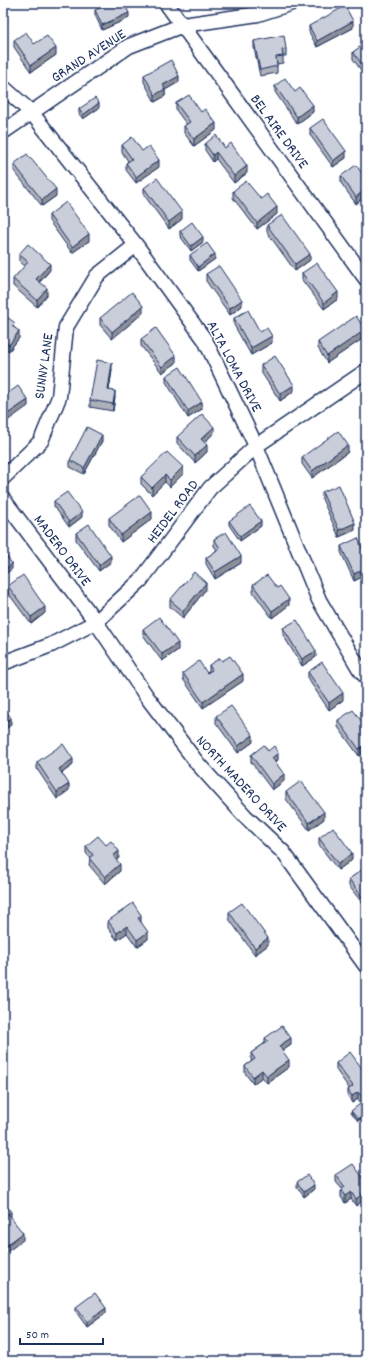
<svg xmlns="http://www.w3.org/2000/svg" width="369" height="1364" viewBox="0 0 369 1364" font-family="Dekko,sans-serif">
<style>
.lines{fill:none;stroke-linecap:round;stroke-linejoin:round}
.minor-casing{stroke:#1b2f5e;stroke-width:17}
.minor{stroke:#fff;stroke-width:14}
.wall{fill:#aeb1bb;stroke:#1b2f5e}
.shaded-wall{fill:#8d9099;stroke:#1b2f5e}
.building{fill:#caceda;stroke:#1b2f5e}
.labels{text-anchor:middle;stroke-width:3;stroke-linejoin:round;paint-order:stroke}
.street-label{font-size:15px;fill:#1b2f5e;stroke:#fff}
</style>
<rect width="100%" height="100%" fill="#fff"/>
<filter id="ink" filterUnits="userSpaceOnUse"><feTurbulence type="fractalNoise" baseFrequency=".025" numOctaves="2"/><feDisplacementMap in="SourceGraphic" scale="8" xChannelSelector="R" yChannelSelector="G"/><feConvolveMatrix kernelMatrix="1 2 1 2 8 2 1 2 1" color-interpolation-filters="sRGB"/></filter>
<g filter="url(#ink)">
<g class="lines">
<defs>
<path id="minor" d="M166 3 366 279
M3 87 31 112 136 245 205 340 256 446 319 600 359 668 366 677
M3 132 129 46 183 25 258 14 292 3
M3 478 41 441 59 397 66 327 97 276 136 245
M3 499 96 622 147 697 198 764 245 816 283 852 366 966
M3 663 51 645 96 622 141 580 210 488 256 446 366 371"/>
</defs>
<use href="#minor" class="minor-casing"/>
<use href="#minor" class="minor"/>
</g>
<path class="wall" d="M95 10 129 18 102 30 95 15Z
M309 26 353 28 317 47 309 32Z
M14 40 56 55 31 72 14 47Z
M254 41 286 49V56H283V63L277 64V73L260 76 254 48Z
M366 44V77L353 59V52Z
M144 75 179 82 165 90V96L155 102 144 82Z
M275 86 295 92 313 112 297 124 275 92Z
M176 103 201 112 216 130 194 146 184 133V126L187 125 176 110Z
M99 108 83 119 79 114V109Z
M310 128 346 158 333 167 310 135Z
M205 144 225 148 247 173 234 183 216 159 213 162 205 150Z
M122 145 142 151 159 167 136 183 126 170V163L128 161 122 152Z
M14 164 56 196 42 206 14 171Z
M341 176 366 179V204L362 199 356 204 341 183Z
M144 188 182 219 169 229 144 195Z
M233 191 261 199 277 214 257 229 233 198Z
M49 215 89 241 72 253 49 221Z
M267 225 310 260 295 271 267 232Z
M180 231 203 242 191 251 180 236Z
M19 254 50 270 40 282 47 295 37 307 13 286V279L25 266 19 261Z
M190 255 215 259 198 271 190 260Z
M302 273 338 299 324 309 302 280Z
M206 274 242 306 230 315 206 281Z
M143 313 112 339 100 325V318Z
M3 314 15 328 19 338 9 351 3 347Z
M234 318 272 343 251 355 234 325Z
M365 337 327 363 318 348V342Z
M141 339 176 363 162 373 141 346Z
M261 365 294 391 280 401 261 372Z
M112 370 109 390 115 397 113 411 90 407V400Z
M166 376 202 409 188 418 166 382Z
M214 433 204 443 207 452 195 463 177 443V437Z
M102 441 84 474 70 467V460Z
M348 452 312 478 302 464V457Z
M183 474 170 487 165 482 152 495 141 484V477Z
M322 492 355 530 339 537 322 499Z
M54 501 82 517 69 527 54 506Z
M109 518 152 519 121 542 109 525Z
M229 521 261 526 240 541 229 525Z
M76 533 111 562 99 571 76 540Z
M214 539 241 563 215 579 206 564V558L217 550 214 546Z
M341 546 366 557V575L354 581 341 552Z
M253 585 289 605 272 618 253 592Z
M8 586 45 613 31 624 8 593Z
M206 589 183 618 170 607V600Z
M365 594H366V603L365 601Z
M283 628 316 657 302 666 283 635Z
M143 629 178 650 162 661 143 635Z
M209 665 243 681 203 708 183 679V673H207L209 672Z
M308 672 343 700 329 710 308 679Z
M216 716 253 742 238 753 216 723Z
M338 720 366 727 359 756 338 727Z
M268 751 278 760 275 762 284 781 272 790 251 762V755Z
M37 762 73 765 62 773 69 790 57 799 37 769Z
M286 792 324 819 309 830 286 799Z
M319 838 352 860 338 870 319 845Z
M106 845 119 858 116 860 120 871 105 884 89 865 90 858 86 853V846Z
M366 868V908L349 886V879Z
M229 912 268 945 255 955 229 919Z
M108 921 141 922 148 939 137 947 127 933 117 940 108 928Z
M265 1038 291 1045 282 1051 289 1067 267 1083 262 1077 253 1084 245 1073V1066L252 1061 251 1060V1053L265 1043Z
M336 1063 366 1074 363 1106 358 1099 352 1103 348 1096V1090L349 1088 336 1070Z
M351 1111 366 1115 358 1121 351 1113Z
M336 1175 366 1182 356 1206 351 1199 345 1203 341 1197V1190L342 1189 336 1182Z
M297 1182 314 1189 304 1197 297 1187Z
M76 1307 106 1313 87 1327 76 1312Z"/>
<path class="shaded-wall" d="M129 13V18L102 30V25Z
M353 21V28L317 47V41Z
M56 48V55L31 72V65Z
M179 76V82L165 90V96L155 102V95L163 85Z
M99 103V108L83 119V115Z
M313 105V112L297 124V117Z
M216 123V130L194 146V139Z
M346 151V158L333 167V161Z
M216 152V159L213 162V155Z
M159 160V167L136 183V177Z
M247 166V173L234 183V176Z
M56 189V196L42 206V200Z
M5 190V197L3 198V191Z
M362 192V199L356 204V197Z
M277 207V214L257 229V223Z
M182 212V219L169 229V222Z
M89 234V241L72 253V247Z
M203 237V242L191 251V246Z
M215 254V259L198 271V267Z
M310 254V260L295 271V264Z
M50 264V270L36 285V279Z
M47 288V295L37 307V300Z
M338 292V299L324 309V303Z
M242 300V306L230 315V308Z
M143 306V313L112 339V332Z
M365 330V337L327 363V356Z
M19 331V338L9 351V345Z
M272 336V343L251 355V348Z
M176 356V363L162 373V367Z
M112 363V370L108 396V390Z
M294 385V391L280 401V394Z
M115 391V397L113 411V404Z
M28 400V406L3 424V417Z
M202 402V409L188 418V411Z
M214 427V433L201 446V439Z
M102 435V441L84 474V468Z
M207 445V452L195 463V456Z
M348 445V452L312 478V471Z
M183 467V474L170 487V480Z
M165 475V482L152 495V488Z
M82 512V517L69 527V522Z
M152 512V519L121 542V535Z
M261 521V526L240 541V536Z
M355 523V530L339 537V530Z
M111 556V562L99 571V565Z
M241 556V563L215 579V572Z
M12 564V569L3 576V571Z
M366 568V575L354 581V574Z
M206 583V589L183 618V611Z
M289 599V605L272 618V611Z
M45 607V613L31 624V617Z
M178 643V650L162 661V654Z
M316 651V657L302 666V659Z
M243 674V681L203 708V702Z
M343 693V700L329 710V703Z
M11 718V725L3 731V724Z
M253 735V742L238 753V746Z
M366 744V751L359 756V749Z
M278 753V760L272 764V758Z
M73 759V765L59 775V769Z
M284 774V781L272 790V784Z
M69 784V790L57 799V792Z
M324 812V819L309 830V823Z
M119 851V858L113 863V856Z
M352 853V860L338 870V864Z
M120 864V871L105 884V877Z
M141 915V922L138 925V918Z
M127 926V933L117 940V933Z
M148 932V939L137 947V940Z
M268 938V945L255 955V948Z
M291 1038V1045L279 1053V1046Z
M289 1060V1067L267 1083V1076Z
M262 1070V1077L253 1084V1077Z
M358 1092V1099L352 1103V1096Z
M366 1097V1104L363 1106V1099Z
M366 1113V1115L358 1121V1119Z
M314 1185V1189L304 1197V1192Z
M366 1191V1198L356 1206V1199Z
M351 1192V1199L345 1203V1196Z
M11 1212V1218L8 1214Z
M23 1233V1240L3 1255V1248Z
M106 1308V1313L87 1327V1322Z"/>
<path class="building" d="M111 3H124L129 13 102 25 95 10Z
M345 6 353 21 317 41 309 26Z
M26 32 34 44 47 36 56 48 31 65 14 40Z
M284 35 286 49 282 50 283 56 276 57 277 66 260 70 254 41Z
M365 43 366 44V70L353 52Z
M171 60 179 76 163 85 165 89 155 95 144 75Z
M285 78 295 92 300 88 313 105 297 117 275 86Z
M189 95 201 112 205 109 216 123 194 139 184 126 190 122 176 103Z
M95 98 99 103 83 115 79 109Z
M323 119 346 151 333 161 310 128Z
M216 135 225 148 231 143 247 166 234 176 216 152 213 155 205 144Z
M132 137 142 151 149 146 159 160 136 177 126 163 132 159 122 145Z
M27 154 56 189 42 200 14 164Z
M356 165 366 179V197L362 192 356 197 341 176Z
M157 178 182 212 169 222 144 188Z
M246 181 261 199 267 194 277 207 257 223 233 191Z
M66 202 89 234 72 247 49 215Z
M282 215 310 254 295 264 267 225Z
M192 222 203 237 191 246 180 231Z
M207 243 215 254 198 267 190 255Z
M28 244 50 264 36 279 47 288 37 300 13 279 28 262 19 254Z
M317 263 338 292 324 303 302 273Z
M219 266 242 300 230 308 206 274Z
M132 292 143 306 112 332 100 318Z
M248 310 260 332 267 328 272 336 251 348 234 318Z
M3 314 15 323 12 326 19 331 9 345 3 340Z
M356 316 365 330 327 356 318 342Z
M156 328 176 356 162 367 141 339Z
M275 356 294 385 280 394 261 365Z
M97 360 112 363 108 390 115 391 113 404 90 400Z
M180 367 202 402 188 411 166 376Z
M18 386 28 400 3 417V397Z
M202 414 214 427 201 439 207 445 195 456 177 437Z
M87 427 102 435 84 468 70 460Z
M338 431 348 445 312 471 302 457Z
M167 452 183 467 170 480 165 475 152 488 141 477Z
M339 485 355 523 339 530 322 492Z
M67 492 82 512 69 522 54 501Z
M140 495 152 512 121 535 109 518Z
M250 506 261 521 240 536 229 521Z
M89 524 111 556 99 565 76 533Z
M226 532 241 556 215 572 206 558 220 548 214 539Z
M358 538 366 557V568L354 574 341 546Z
M3 551 12 564 3 571Z
M194 572 206 583 183 611 170 600Z
M23 575 45 607 31 617 8 586Z
M267 575 277 588 280 586 289 599 272 611 253 585Z
M159 617 178 643 162 654 143 629Z
M297 620 316 651 302 659 283 628Z
M230 656 243 674 203 702 183 673 199 661 207 673 212 670 209 665 220 658 222 661Z
M322 662 343 693 329 703 308 672Z
M231 706 253 735 238 746 216 716Z
M3 707 11 718 3 724Z
M353 710 366 727V744L359 749 338 720Z
M63 744 73 759 59 769 69 784 57 792 37 762Z
M264 745 268 751 274 746 278 753 272 758 284 774 272 784 251 755Z
M301 781 324 812 309 823 286 792Z
M333 827 352 853 338 864 319 838Z
M98 836 106 845 111 841 119 851 113 856 120 864 105 877 89 858 93 855 86 846Z
M366 867V902L349 879Z
M133 903 141 915 138 918 148 932 137 940 127 926 117 933 108 921Z
M242 903 268 938 255 948 229 912Z
M282 1026 291 1038 279 1046 289 1060 267 1076 262 1070 253 1077 245 1066 255 1059 251 1053 268 1041 265 1038Z
M350 1052 366 1074V1079L365 1080 366 1081V1097L363 1099 358 1092 352 1096 348 1090 353 1086 336 1063Z
M360 1104 366 1113 358 1119 351 1111Z
M353 1164 366 1182V1191L356 1199 351 1192 345 1196 341 1190 345 1187 336 1175Z
M307 1175 314 1185 304 1192 297 1182Z
M6 1205 11 1212 8 1214 23 1233 3 1248V1207Z
M95 1293 106 1308 87 1322 76 1307Z"/>
</g>
<g class="labels">
<g class="street-label">
<text transform="translate(88 55) rotate(-33)" y="5">GRAND AVENUE</text>
<text transform="translate(280 131) rotate(54)" y="5">BEL AIRE DRIVE</text>
<text transform="translate(43 366) rotate(-82)" y="5">SUNNY LANE</text>
<text transform="translate(235 366) rotate(62)" y="5">ALTA LOMA DRIVE</text>
<text transform="translate(172 511) rotate(-53)" y="5">HEIDEL ROAD</text>
<text transform="translate(63 550) rotate(53)" y="5">MADERO DRIVE</text>
<text transform="translate(242 783) rotate(47)" y="5">NORTH MADERO DRIVE</text>
</g>
</g>
<rect width="369" height="1364" fill="none" stroke="#fff" stroke-width="16"/>
<rect x="8" y="8" width="353" height="1348" fill="none" stroke="#1b2f5e" stroke-width="1.5" filter="url(#ink)"/>
<path d="M20 1338v6h83v-6" fill="none" stroke="#1b2f5e" stroke-width="2"/>
<text x="26" y="1338" font-size="12" fill="#1b2f5e" stroke="#ffffff" stroke-width="3" paint-order="stroke">50 m</text>
</svg>
